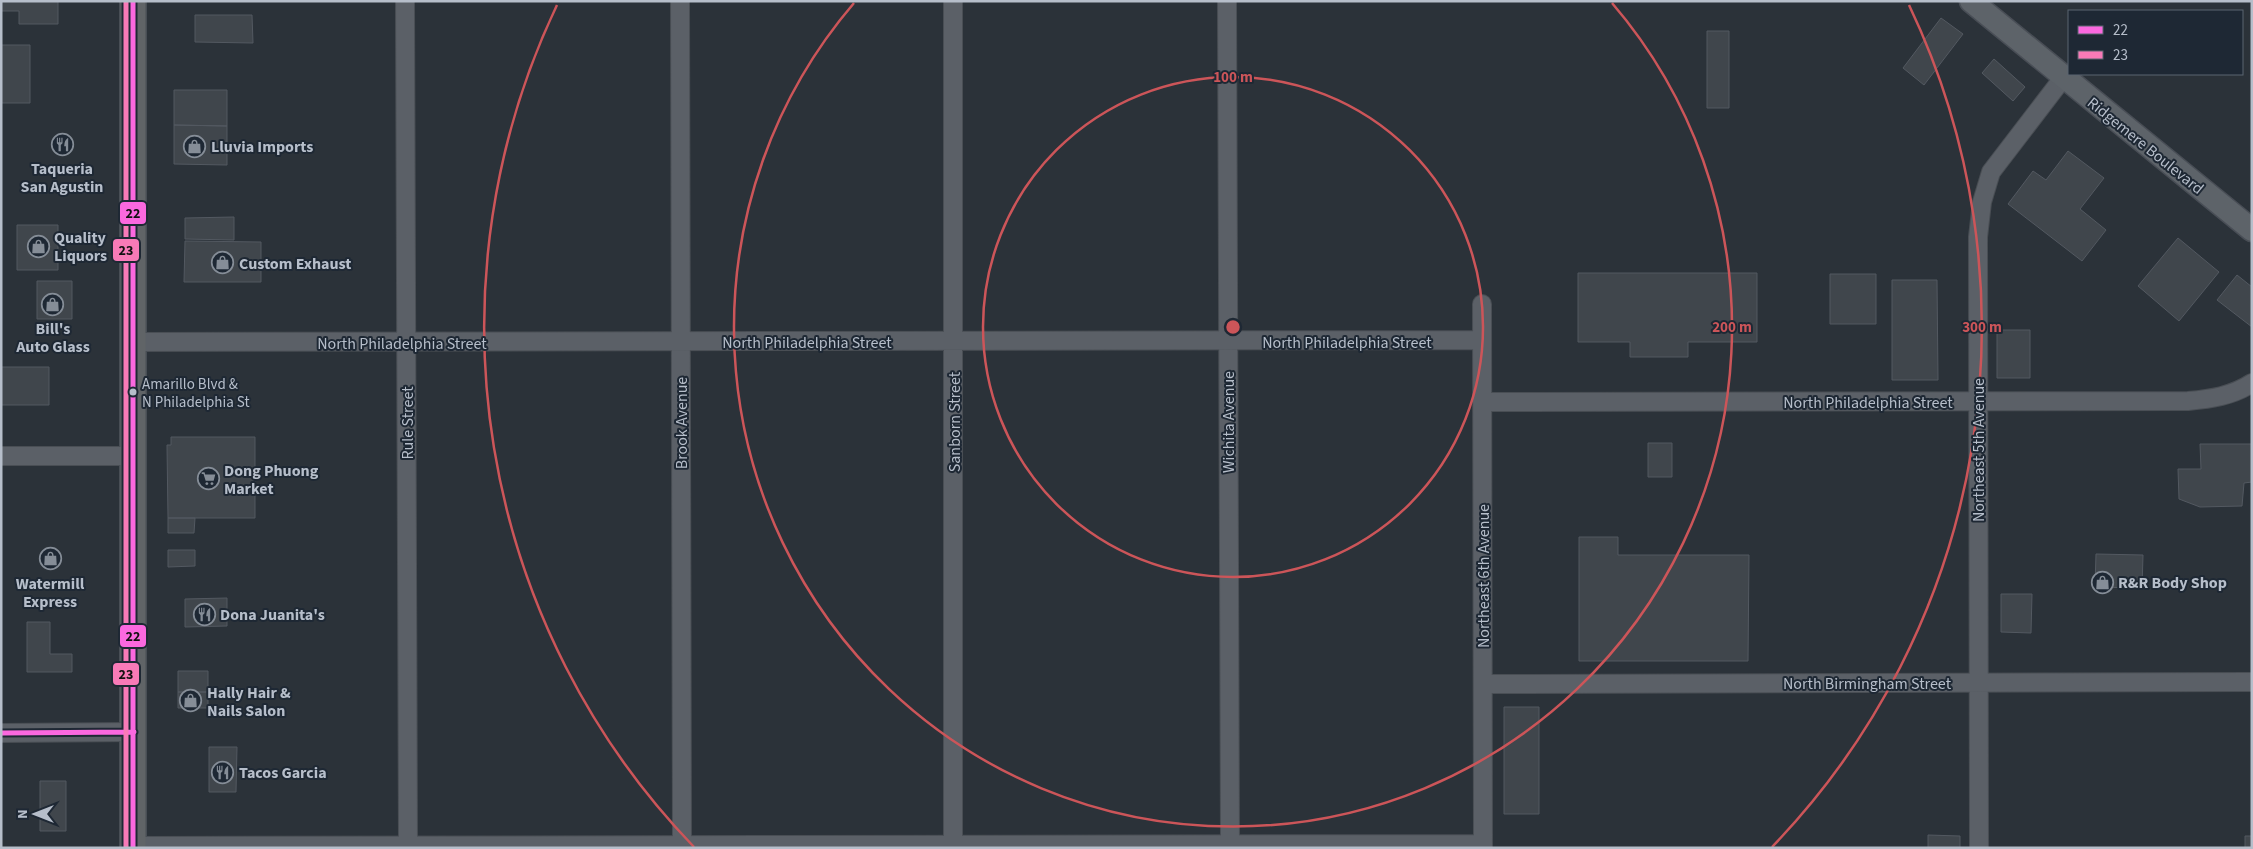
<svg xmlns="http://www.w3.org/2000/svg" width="2253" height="849" viewBox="0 0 2253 849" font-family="'Source Sans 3',sans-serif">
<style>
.building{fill:#40464c;stroke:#535961}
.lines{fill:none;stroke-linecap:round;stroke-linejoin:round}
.minor-casing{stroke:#494e54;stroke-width:20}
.major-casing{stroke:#494e56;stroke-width:25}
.highway-casing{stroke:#484e55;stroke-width:28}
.minor{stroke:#5b6067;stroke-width:18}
.major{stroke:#5d6369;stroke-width:22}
.highway{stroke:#606467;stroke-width:25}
.bus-1-casing{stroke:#1e2834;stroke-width:9}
.bus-2-casing{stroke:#1e2834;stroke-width:9}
.bus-1{stroke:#fb68df;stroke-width:5}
.bus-2{stroke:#f87ab7;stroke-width:5}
.ring{fill:none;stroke:#cc5559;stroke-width:2.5}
.bus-dot{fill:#b6beca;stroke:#1e2834;stroke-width:2}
.labels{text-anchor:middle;stroke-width:4;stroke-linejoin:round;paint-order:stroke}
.bus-label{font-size:15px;fill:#b6beca;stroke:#1e2834;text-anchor:start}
.street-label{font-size:16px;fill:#b6beca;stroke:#1e2834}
.poi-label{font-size:16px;font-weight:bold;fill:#b6beca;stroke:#1e2834;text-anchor:start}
.centre{fill:#cc5559;stroke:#1e2834;stroke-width:2.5}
.ring-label{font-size:15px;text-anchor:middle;font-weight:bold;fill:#cc5559;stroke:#1e2834;stroke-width:4;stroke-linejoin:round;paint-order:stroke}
.line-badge{stroke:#1e2834;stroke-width:2}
.pale-badge-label{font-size:14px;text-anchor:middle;font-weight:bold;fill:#111}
</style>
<rect width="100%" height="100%" fill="#2b3239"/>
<path class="building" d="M1 1H58V24H19V11H1Z
M195 15H252L253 43 195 42Z
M1941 18 1963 34 1924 85 1903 68Z
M1707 31H1729V108H1707Z
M1 45H30V103H1Z
M1994 59 2025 87 2013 101 1982 73Z
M174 90H227V126L174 125Z
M174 125 227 126V165L174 164Z
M2068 151 2104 178 2080 209 2106 230 2082 261 2008 204 2033 171 2046 180Z
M234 217V240L185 239V218Z
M17 225H58V270H17Z
M2178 238 2219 272 2179 321 2138 286Z
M185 241 261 242V282H184Z
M1578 273H1757V342H1688V357H1630V342H1578Z
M1830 274H1876V324H1830Z
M2237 275 2252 287V327L2217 300Z
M1892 280H1937L1938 380H1892Z
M37 281H72V319H37Z
M1997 330H2030V378H1997Z
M1 367H49V405H1Z
M171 437H255V518H168L167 445H171Z
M1648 443H1672V477H1648Z
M2200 444H2252V482L2244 483 2242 506 2200 507 2179 499 2178 469H2201Z
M168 518H195L194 533H168Z
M1579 537H1618V555H1749L1748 661H1579Z
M168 550H195V566L168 567Z
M2096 554 2143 555 2142 588 2095 587Z
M46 555H54V564H46Z
M2001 594H2032L2031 633 2001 632Z
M227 598V626L185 627V599Z
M27 622H50V654H72V672H27Z
M178 671H208V692H178Z
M178 692H208V708H178Z
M1504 707H1539V814H1504Z
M209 747H237L236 792H209Z
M40 781H66V831H40Z
M1928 835 1960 836V848H1928Z
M2245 836H2252V848H2245Z"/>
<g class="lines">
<defs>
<path id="minor" d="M405 1 408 844
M680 1 682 845
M1227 1 1230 843
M1482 304 1483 848
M133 342 1482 340
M1482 402 2188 401C2211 399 2232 396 2252 383
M1 456H134
M1483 684 2252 682
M1 733 134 732
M953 843V1
M133 846 1483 844
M1979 848 1978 237 1982 202 1991 172 2063 78"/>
<path id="major" d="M1971 1 2252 230"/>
<path id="highway" d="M133 1V848"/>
</defs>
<use href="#minor" class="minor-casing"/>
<use href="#major" class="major-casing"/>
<use href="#highway" class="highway-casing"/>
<use href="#minor" class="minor"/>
<use href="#major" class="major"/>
<use href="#highway" class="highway"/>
<defs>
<path id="bus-1" d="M133 1V848
M1 733 134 732"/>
<path id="bus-2" d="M126 1V848"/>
</defs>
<use href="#bus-1" class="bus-1-casing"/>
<use href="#bus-2" class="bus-2-casing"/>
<use href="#bus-1" class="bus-1"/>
<use href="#bus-2" class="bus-2"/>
</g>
<g class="ring">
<circle cx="1233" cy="327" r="250"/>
<path d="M1612 3A499 499 0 1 1 854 3"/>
<path d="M694 847A749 749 0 0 1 557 5M1909 5A749 749 0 0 1 1772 847"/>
</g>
<defs>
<symbol id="restaurant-ring" viewBox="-11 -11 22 22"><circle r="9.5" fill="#1e2834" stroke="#858d97" stroke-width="1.5"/><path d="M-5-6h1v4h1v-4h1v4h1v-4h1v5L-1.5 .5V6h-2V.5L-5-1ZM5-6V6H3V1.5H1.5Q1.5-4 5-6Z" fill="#858d97"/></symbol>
<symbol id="shop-ring" viewBox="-11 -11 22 22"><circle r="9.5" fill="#1e2834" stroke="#858d97" stroke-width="1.5"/><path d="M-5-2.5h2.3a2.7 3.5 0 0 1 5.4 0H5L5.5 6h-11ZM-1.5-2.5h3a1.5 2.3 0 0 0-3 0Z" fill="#858d97"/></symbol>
<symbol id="supermarket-ring" viewBox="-11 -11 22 22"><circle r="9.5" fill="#1e2834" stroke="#858d97" stroke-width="1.5"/><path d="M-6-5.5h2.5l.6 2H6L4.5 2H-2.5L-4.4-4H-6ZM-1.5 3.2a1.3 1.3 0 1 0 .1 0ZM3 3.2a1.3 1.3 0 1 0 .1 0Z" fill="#858d97"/></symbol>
</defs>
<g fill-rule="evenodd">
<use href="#restaurant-ring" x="50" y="132" width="25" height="25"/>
<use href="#shop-ring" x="182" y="134" width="25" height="25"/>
<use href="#shop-ring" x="26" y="234" width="25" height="25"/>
<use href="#shop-ring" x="210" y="250" width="25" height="25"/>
<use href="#shop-ring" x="40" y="292" width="25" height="25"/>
<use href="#supermarket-ring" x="196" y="466" width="25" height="25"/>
<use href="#shop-ring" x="38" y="546" width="25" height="25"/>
<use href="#shop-ring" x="2090" y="570" width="25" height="25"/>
<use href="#restaurant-ring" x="192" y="602" width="25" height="25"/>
<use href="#shop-ring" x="178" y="688" width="25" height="25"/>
<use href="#restaurant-ring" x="210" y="760" width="25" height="25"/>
</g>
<circle class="bus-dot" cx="133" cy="392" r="4.5"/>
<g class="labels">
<g class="bus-label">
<text x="142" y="389">Amarillo Blvd &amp;<tspan x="142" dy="18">N Philadelphia St</tspan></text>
</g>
<g class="street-label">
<text transform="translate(2146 145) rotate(39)" y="6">Ridgemere Boulevard</text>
<text x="807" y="348">North Philadelphia Street</text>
<text x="1347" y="348">North Philadelphia Street</text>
<text x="402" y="349">North Philadelphia Street</text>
<text x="1868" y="408">North Philadelphia Street</text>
<text transform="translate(954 422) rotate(-90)" y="6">Sanborn Street</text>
<text transform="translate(1228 422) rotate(-90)" y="6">Wichita Avenue</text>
<text transform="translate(407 423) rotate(-90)" y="6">Rule Street</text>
<text transform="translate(681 423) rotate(-90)" y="6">Brook Avenue</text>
<text transform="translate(1978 450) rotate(-90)" y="6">Northeast 5th Avenue</text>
<text transform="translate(1483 576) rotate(-90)" y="6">Northeast 6th Avenue</text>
<text x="1867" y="689">North Birmingham Street</text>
</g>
<g class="poi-label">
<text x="211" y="152">Lluvia Imports</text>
<text x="62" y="174" text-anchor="middle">Taqueria<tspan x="62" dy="18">San Agustin</tspan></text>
<text x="54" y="243">Quality<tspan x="54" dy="18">Liquors</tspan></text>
<text x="239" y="269">Custom Exhaust</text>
<text x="53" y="334" text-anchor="middle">Bill's<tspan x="53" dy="18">Auto Glass</tspan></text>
<text x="224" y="476">Dong Phuong<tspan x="224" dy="18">Market</tspan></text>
<text x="2118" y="588">R&amp;R Body Shop</text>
<text x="50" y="589" text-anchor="middle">Watermill<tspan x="50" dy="18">Express</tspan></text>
<text x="220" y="620">Dona Juanita's</text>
<text x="207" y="698">Hally Hair &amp;<tspan x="207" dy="18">Nails Salon</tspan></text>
<text x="239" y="778">Tacos Garcia</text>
</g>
</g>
<circle cx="1233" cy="327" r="8" class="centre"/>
<g class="ring-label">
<text x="1233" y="82">100 m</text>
<text x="1732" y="332">200 m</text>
<text x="1982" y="332">300 m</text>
</g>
<g class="line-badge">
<rect x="119" y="201" width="28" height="24" rx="5" fill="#fb68df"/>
<rect x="112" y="238" width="28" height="24" rx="5" fill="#f87ab7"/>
<rect x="119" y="624" width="28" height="24" rx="5" fill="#fb68df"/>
<rect x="112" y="662" width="28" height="24" rx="5" fill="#f87ab7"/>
</g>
<g class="pale-badge-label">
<text x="133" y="218">22</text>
<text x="126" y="255">23</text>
<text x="133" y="641">22</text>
<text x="126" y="679">23</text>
</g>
<rect width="2253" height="849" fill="none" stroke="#b6beca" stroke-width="5"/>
<rect x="2068" y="10" width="175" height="65" fill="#1e2834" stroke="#5b6470"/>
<rect x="2078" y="26" width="25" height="8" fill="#fb68df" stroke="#5b6470"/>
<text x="2113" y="35" font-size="15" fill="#b6beca">22</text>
<rect x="2078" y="51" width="25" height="8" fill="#f87ab7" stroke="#5b6470"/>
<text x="2113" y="60" font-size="15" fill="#b6beca">23</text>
<g transform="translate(35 814) rotate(270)" stroke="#1e2834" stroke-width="4" paint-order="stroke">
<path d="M0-4L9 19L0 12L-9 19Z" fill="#b6beca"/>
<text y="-8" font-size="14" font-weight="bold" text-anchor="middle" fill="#b6beca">N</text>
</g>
</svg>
